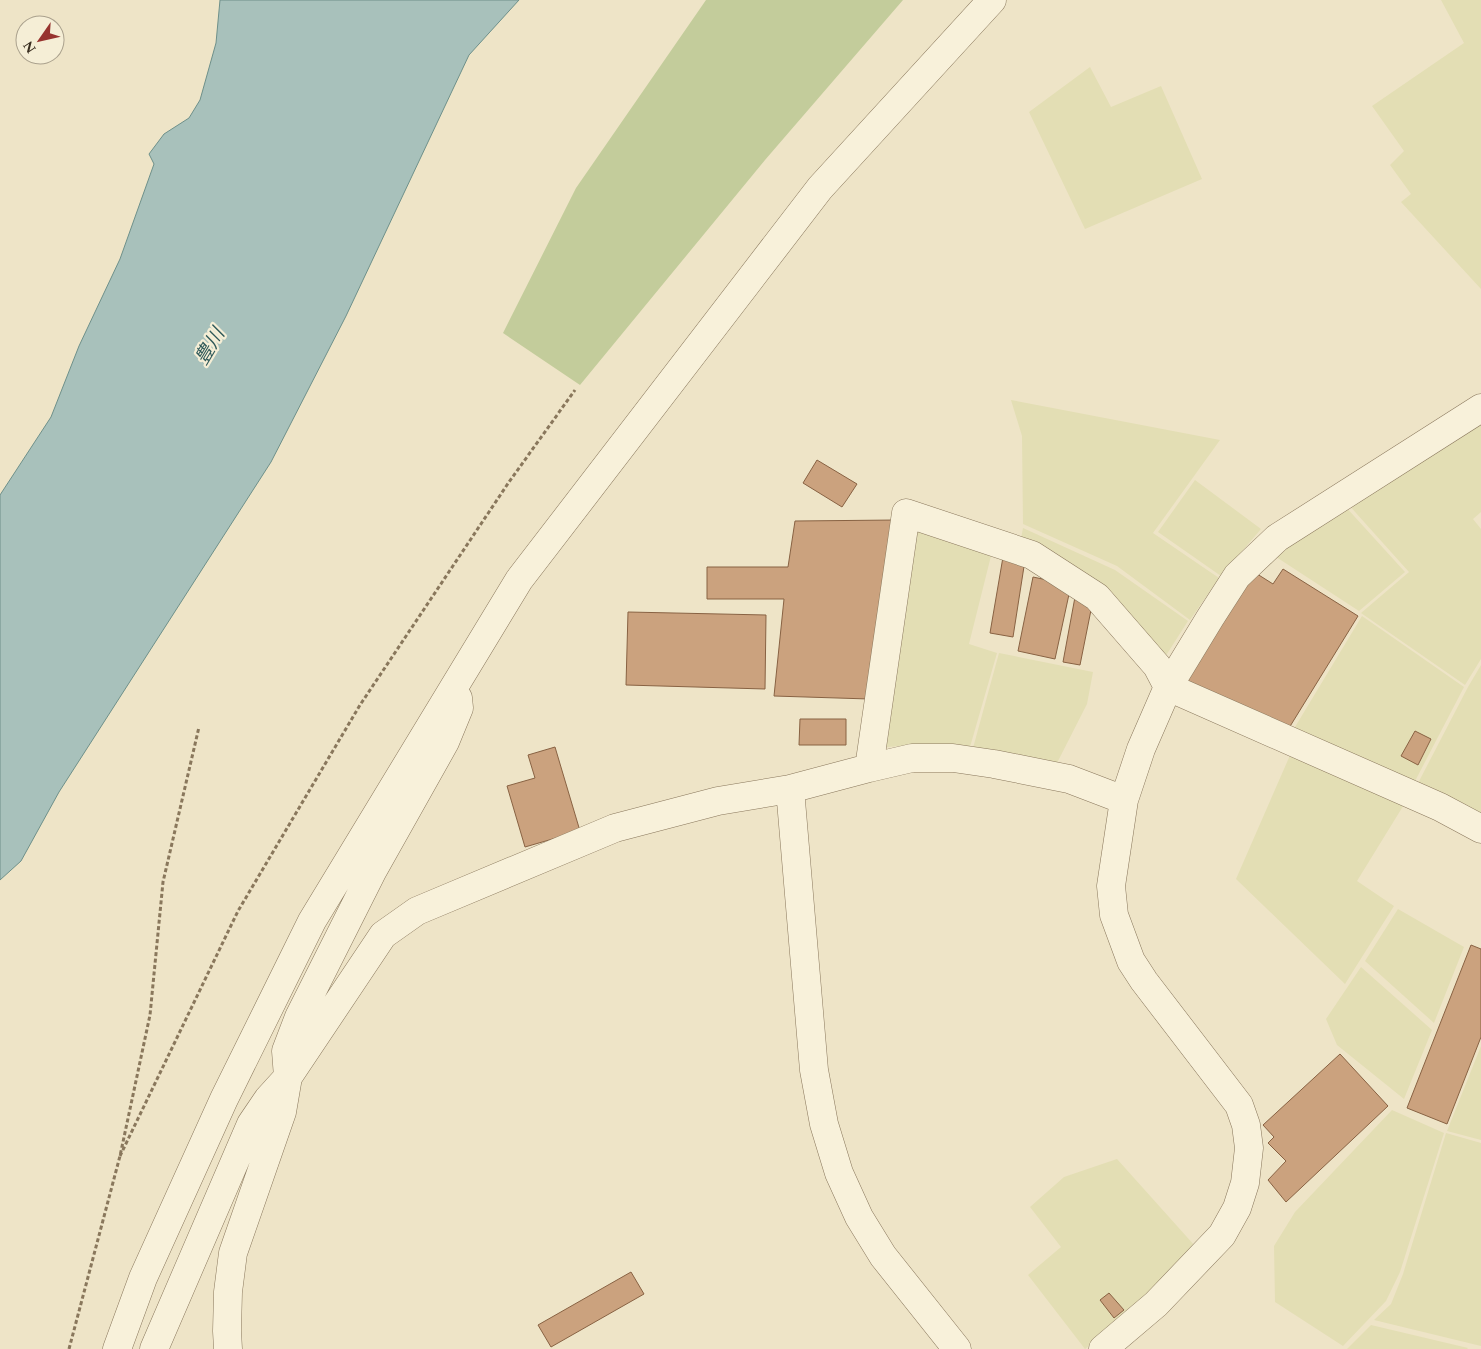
<svg xmlns="http://www.w3.org/2000/svg" width="1481" height="1349" viewBox="0 0 1481 1349" font-family="Spectral,'Noto Sans JP',serif">
<style>
.farmland{fill:#e3deb4}
.green{fill:#c3cc9b}
.water{fill:#a8c1bb;stroke:#6e908a}
.building{fill:#cba27e;stroke:#886243}
.lines{fill:none;stroke-linecap:round;stroke-linejoin:round}
.street-casing{stroke:#89775c;stroke-width:29}
.path{stroke:#89775c;stroke-width:3;stroke-dasharray:4 2.5;stroke-linecap:butt}
.street{stroke:#f8f1da;stroke-width:28}
.labels{text-anchor:middle;stroke-width:4.5;stroke-linejoin:round;paint-order:stroke}
.water-label{font-size:19px;font-style:italic;fill:#2f5959;stroke:#f5eed6}
</style>
<rect width="100%" height="100%" fill="#eee4c7"/>
<path class="farmland" d="M1441 0H1481V289L1401 202 1411 194 1390 165 1404 151 1372 106 1464 43Z
M1090 67 1111 107 1161 86 1202 179 1085 229 1029 112Z
M1011 400 1220 440 1153 533 1219 578 1190 620 1117 566 1023 524 1022 436Z
M1481 421V512L1473 519 1481 529V659L1465 685 1361 613 1409 572 1347 503Z
M1195 480 1261 529 1221 576 1158 532Z
M1344 505 1405 572 1359 611 1270 553Z
M915 524 992 552 969 644 997 653 970 747 921 744 877 748Z
M1023 528 1115 570 1188 621 1165 657 1020 544Z
M1362 616 1464 687 1413 785 1292 732Z
M999 653 1093 672 1087 704 1057 763 973 748Z
M1481 665V820L1416 787 1468 687Z
M1291 753 1405 803 1357 881 1394 906 1345 984 1236 879Z
M1398 909 1464 947 1434 1023 1365 961Z
M1361 967 1432 1030 1404 1099 1337 1045 1326 1019Z
M1481 1046V1140L1447 1131Z
M1392 1110 1444 1133 1400 1272 1386 1301 1343 1346 1275 1302 1274 1246 1295 1212Z
M1446 1133 1481 1143V1346L1374 1320 1391 1304 1403 1274Z
M1117 1159 1195 1246 1133 1310 1085 1349 1028 1275 1061 1247 1030 1207 1064 1177Z
M1371 1325 1468 1348 1467 1349H1347Z"/>
<path class="green" d="M706 0H903L765 160 580 385 503 333 576 188Z"/>
<path class="water" d="M220 0H519L469 55 346 316 271 462 59 792 21 861 0 880V495L51 417 79 346 120 259 154 164 149 154 164 134 189 118 200 100 216 43Z"/>
<path class="building" d="M817 460 857 484 842 507 803 483Z
M896 520 869 699 774 696 784 599H707V567H788L795 521Z
M1003 557 1025 560 1013 637 990 633Z
M1283 569 1358 616 1289 728 1185 682 1254 572 1273 584Z
M1033 577 1071 585 1055 659 1018 651Z
M1075 597 1093 600 1080 665 1063 662Z
M628 612 766 615 765 689 626 685Z
M800 719H846V745H799Z
M1415 731 1431 739 1418 765 1401 756Z
M555 747 580 831 525 847 507 786 535 778 528 755Z
M1471 945 1481 949V1037L1447 1124 1407 1108Z
M1340 1054 1388 1106 1286 1202 1268 1180 1286 1161 1268 1143 1274 1137 1263 1125Z
M631 1272 644 1294 551 1347 538 1325Z
M1109 1293 1124 1310 1114 1318 1100 1300Z"/>
<g class="lines">
<defs>
<path id="street" d="M869 768 906 513 1032 555 1097 597 1157 666 1168 687 1440 807 1481 829
M790 789 814 1070 824 1124 839 1173 859 1217 883 1256 957 1349
M117 1349 143 1278 224 1099 312 921 519 580 820 188 992 0
M154 1349 251 1124 268 1099 288 1077 383 935 417 911 615 828 718 801 790 789 869 768 912 758H953L994 764 1069 779 1124 800
M228 1349 227 1331 228 1292 233 1253 282 1112 288 1077 286 1051 299 1017 372 872 445 742 459 708 458 698
M1103 1349 1156 1304 1222 1235 1237 1208 1245 1183 1249 1148 1246 1125 1239 1105 1144 981 1131 961 1114 915 1111 886 1124 800 1141 749 1168 687 1210 618 1237 576 1277 538 1481 408"/>
</defs>
<use href="#street" class="street-casing"/>
<path class="path" d="M120 1156 238 911 360 705 509 482 575 390
M69 1349 120 1156 150 1015 163 882 199 727"/>
<use href="#street" class="street"/>
</g>
<g class="labels">
<g class="water-label">
<text transform="translate(209 346) rotate(-59)" y="7">豊川</text>
</g>
</g>
<g transform="translate(40 40) rotate(236)"><circle r="24" fill="#f5eed6" stroke="#aaa18d"/>
<path d="M0-4L9 19L0 12L-9 19Z" fill="#97332e"/>
<text y="-8" font-size="14" font-weight="bold" text-anchor="middle" fill="#392e20">N</text>
</g>
</svg>
